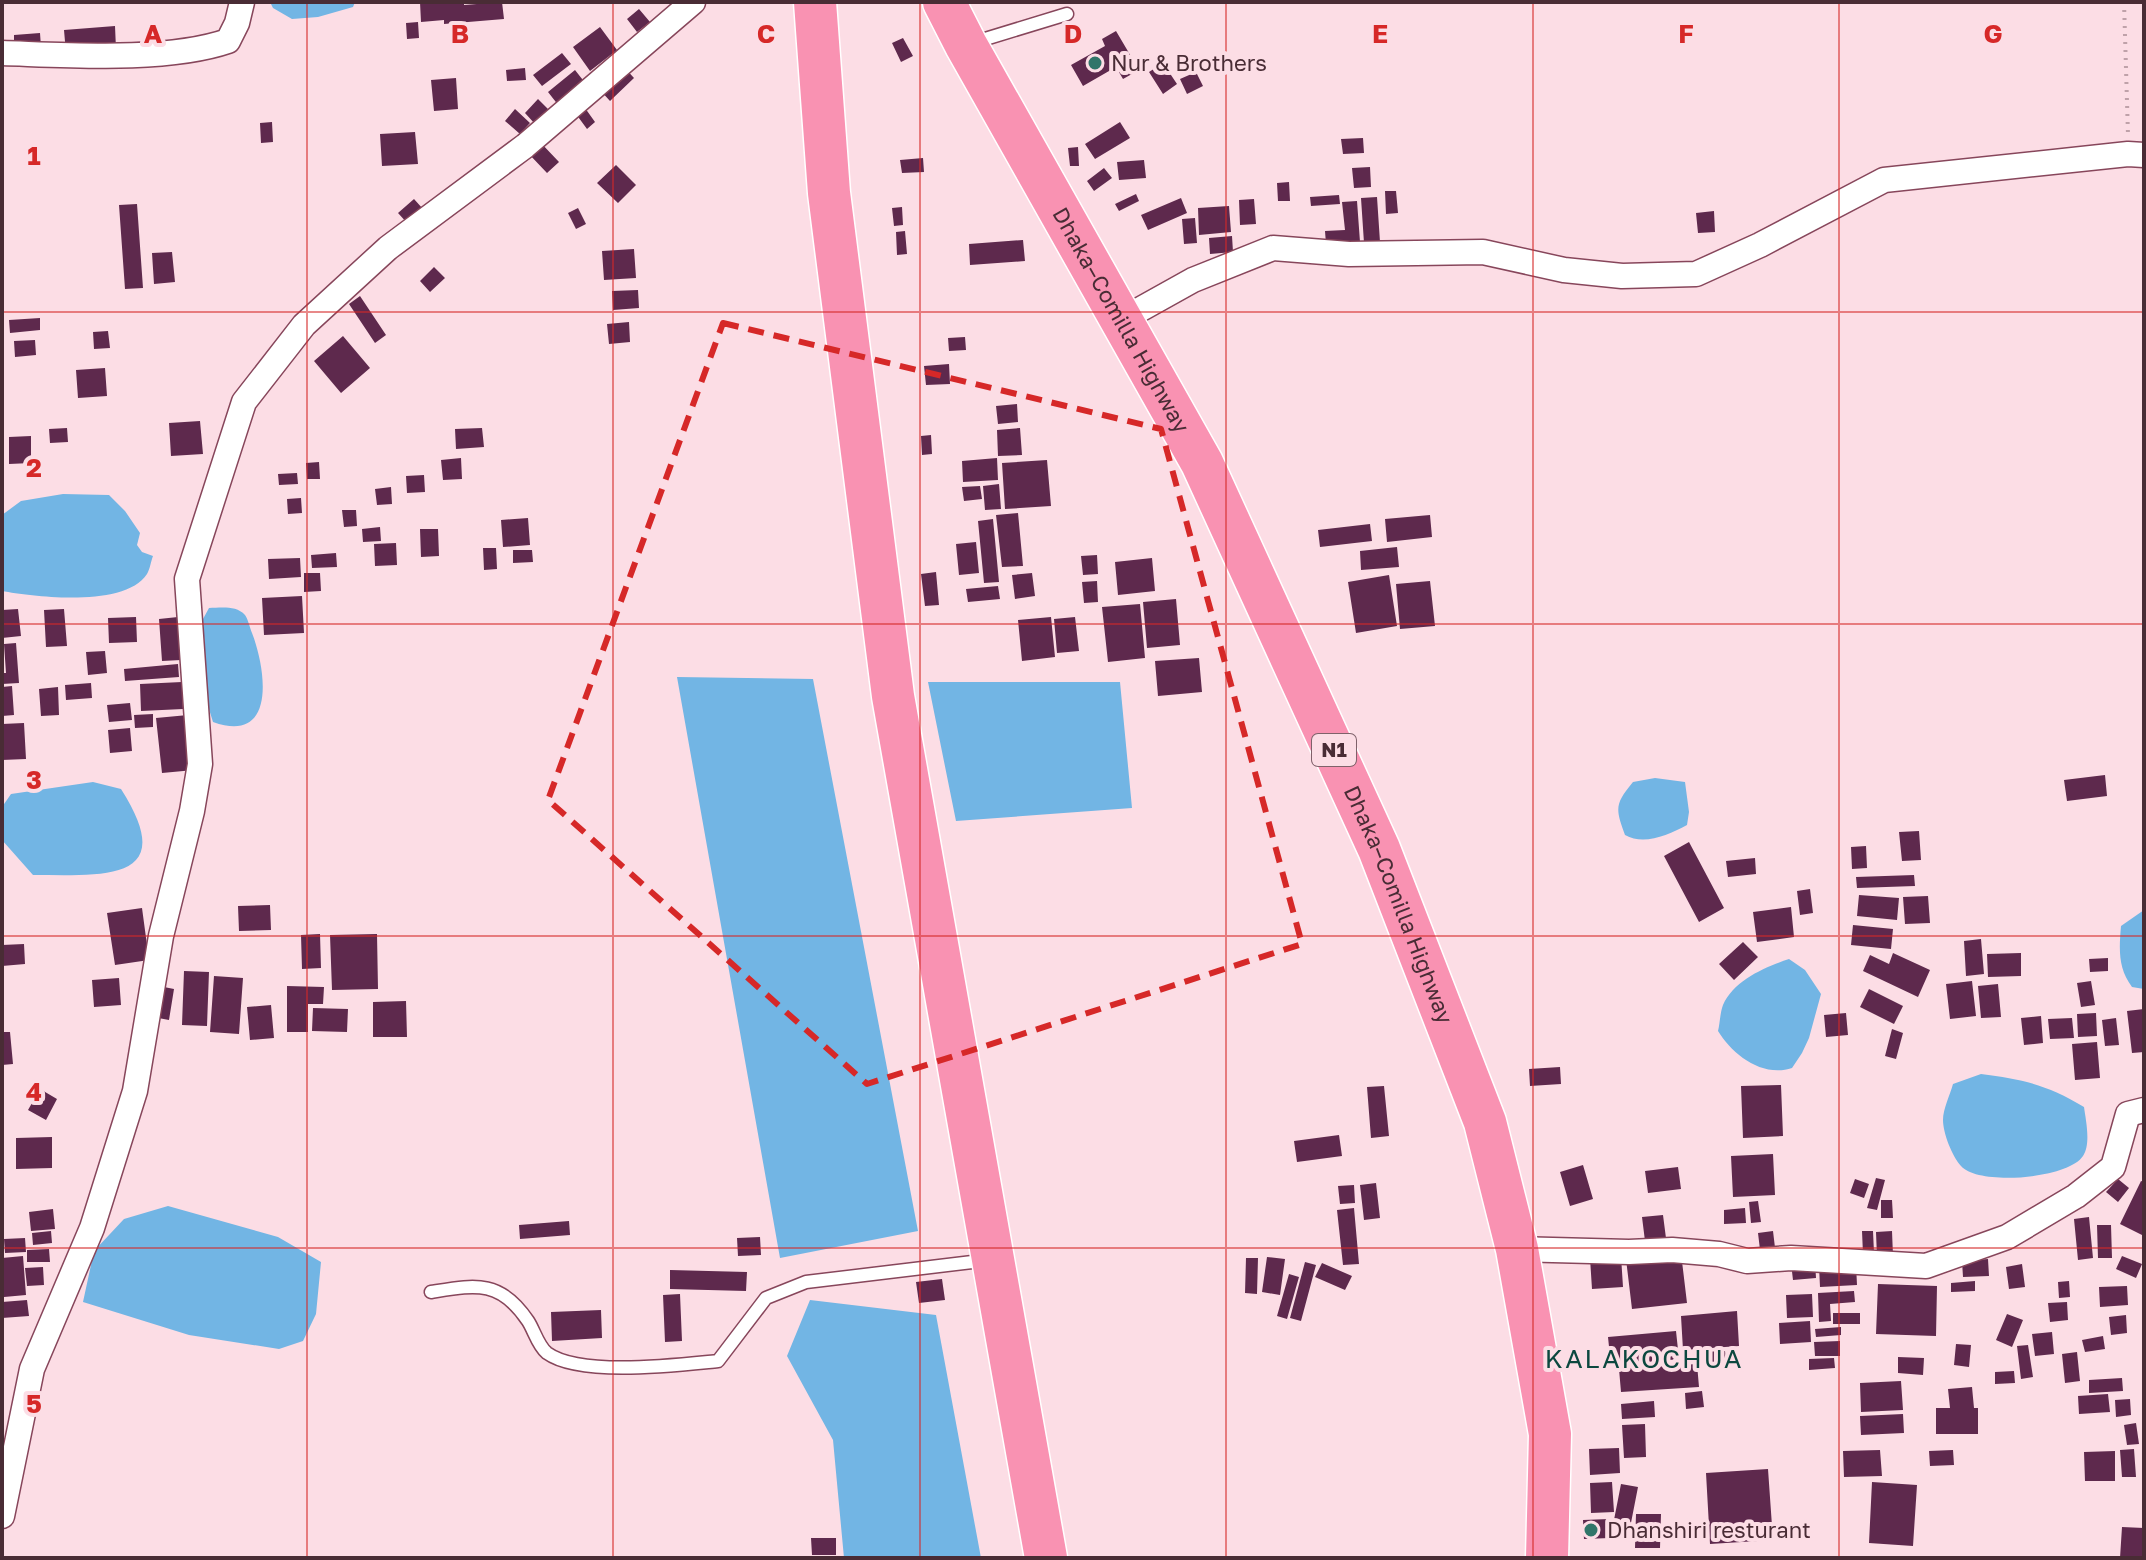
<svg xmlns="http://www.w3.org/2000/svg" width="2146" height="1560" viewBox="0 0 2146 1560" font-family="'Golos Text',sans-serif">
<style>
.water{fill:#72b5e4}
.building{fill:#5e294d}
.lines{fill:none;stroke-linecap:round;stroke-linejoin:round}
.lane-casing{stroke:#87465b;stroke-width:15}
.street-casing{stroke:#87465b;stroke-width:27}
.highway-casing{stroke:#fff;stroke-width:45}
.path{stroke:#bfa1a9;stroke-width:4;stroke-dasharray:2 6;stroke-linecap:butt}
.lane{stroke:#fff;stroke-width:12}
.street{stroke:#fff;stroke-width:24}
.highway{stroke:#f992b2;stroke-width:42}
.marked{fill:none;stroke:#d62828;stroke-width:6;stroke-dasharray:16 10;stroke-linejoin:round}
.grid{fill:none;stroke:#d62828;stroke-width:2;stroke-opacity:0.55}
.poi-dot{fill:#307569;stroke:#fcdde5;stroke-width:3}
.labels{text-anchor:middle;stroke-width:8;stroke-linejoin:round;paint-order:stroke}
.shield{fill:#fcdde5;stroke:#7f616a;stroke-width:2}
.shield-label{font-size:20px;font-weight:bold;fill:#492c35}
.poi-label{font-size:22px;fill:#492c35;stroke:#fcdde5;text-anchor:start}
.street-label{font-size:22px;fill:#492c35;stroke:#fcdde5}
.quarter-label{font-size:26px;letter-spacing:2px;fill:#0c483f;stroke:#fcdde5}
.grid-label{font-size:26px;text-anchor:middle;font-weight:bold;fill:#d62828;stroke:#fcdde5;stroke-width:8;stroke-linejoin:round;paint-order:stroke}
</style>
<rect width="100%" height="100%" fill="#fcdde5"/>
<path class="water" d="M270 2H355L353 7 318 17 292 19 273 8Z
M63 494 109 495 125 511 140 533 137 545 142 552 153 556C151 561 150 569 147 574 125 608 35 597 2 591V515L21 501Z
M209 608C220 608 236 605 245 615 248 619 250 628 252 633 266 669 277 745 213 722L208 706 203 619Z
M677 677 813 679 918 1231 780 1258Z
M1120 682 1132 808 956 821 928 682Z
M1655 778 1685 782 1689 812 1687 825C1668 835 1644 846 1625 835 1615 808 1615 804 1633 782Z
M93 782 121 789C181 883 103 875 33 875L2 840V807L11 794Z
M2144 910V989L2132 987C2118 968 2119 950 2121 926Z
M1789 959 1805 970 1821 994 1809 1038 1802 1053 1792 1068C1762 1078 1732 1054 1718 1031 1720 1023 1720 1013 1723 1005 1734 980 1765 967 1789 959Z
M1981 1074C2022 1079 2048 1085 2084 1107 2086 1121 2091 1144 2083 1156 2068 1179 1978 1186 1961 1166 1952 1156 1943 1133 1943 1120 1943 1109 1950 1095 1953 1084Z
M168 1206 278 1237 321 1262 316 1314 303 1341 279 1349 189 1335 83 1302 94 1251 124 1219Z
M810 1300 936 1315 981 1558H844L833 1440 787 1356Z"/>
<path class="building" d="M420 2H464V5L502 2 504 19 444 24V20L421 22Z
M639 9 650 22 637 32 627 19Z
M418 22 419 38 407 39 406 23Z
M115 26 116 49 66 53 64 30Z
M600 27 617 50 590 71 573 47Z
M1116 31 1139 70 1123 79 1116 67 1083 86 1071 65 1105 46 1102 39Z
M40 33 41 47 14 49V35Z
M903 38 913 56 901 62 892 43Z
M562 53 571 64 542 86 533 75Z
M1163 63 1177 84 1163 94 1149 72Z
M624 67 634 78 610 101 600 90Z
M525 68 526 80 507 81 506 70Z
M575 70 586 84 559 106 548 92Z
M1196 72 1203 86 1187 94 1180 79Z
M456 78 458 109 434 111 431 80Z
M538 99 549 110 535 124 525 113Z
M585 108 595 122 587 129 576 114Z
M515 109 530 123 520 134 505 121Z
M272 122 273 142 261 143 260 123Z
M1120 122 1130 138 1095 159 1085 144Z
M415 132 418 164 382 166 380 134Z
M1363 138 1364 153 1343 154 1341 139Z
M540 142 559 162 547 173 528 153Z
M1078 147 1079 166H1070L1068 148Z
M923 158 924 172 902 173 900 160Z
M1144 160 1146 178 1119 180 1117 162Z
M616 165 636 185 618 203 597 183Z
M1370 167 1371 187 1354 188 1352 168Z
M1104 168 1112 178 1094 191 1087 181Z
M1289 182 1290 201H1278L1277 183Z
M1385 191H1396L1398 213 1386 214Z
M1136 194 1139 201 1119 211 1115 204Z
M1339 195 1340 204 1311 206 1310 197Z
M1377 197 1380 242 1364 243 1361 198Z
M1181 198 1187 213 1148 230 1141 215Z
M414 199 423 209 408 224 398 213Z
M1254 199 1256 224 1240 225 1239 200Z
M1357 201 1360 242 1326 244 1325 231 1345 230 1342 202Z
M137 204 143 288 125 289 119 205Z
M1229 206 1231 232 1199 235 1198 208Z
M902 207 903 225 894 226 892 208Z
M578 208 586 224 576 229 568 213Z
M1714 211 1715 232 1698 233 1696 213Z
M1195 218 1197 243 1184 244 1182 219Z
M905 231 907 254 897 255 896 232Z
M1232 236 1233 252 1210 254 1209 238Z
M1023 240 1025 261 970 265 969 244Z
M634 249 636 278 604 280 602 251Z
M172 252 175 282 154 284 152 253Z
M434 267 445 278 430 292 420 281Z
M638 290 639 308 613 310 612 291Z
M360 296 386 335 375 343 349 304Z
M40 318V330L10 333 9 320Z
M629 322 630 342 609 344 607 324Z
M108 331 110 348 94 349 93 332Z
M343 336 370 368 341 393 314 361Z
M965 337 966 350 949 351 948 338Z
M35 340 36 355 15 357 14 341Z
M949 364 950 384 926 385 924 366Z
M105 368 107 396 78 398 76 370Z
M1017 404 1018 422 998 424 996 406Z
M200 421 203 454 171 456 169 423Z
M67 428 68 442 50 443 49 429Z
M482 428 484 447 456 449 455 429Z
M1020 428 1022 455 998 456 997 430Z
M931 435 932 454 922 455 921 436Z
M31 436V463L9 464V437Z
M461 458 462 479 443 480 441 460Z
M997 458 998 480 963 482 962 461Z
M1047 460 1051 506 1005 509 1002 463Z
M319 462 320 479H307L306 463Z
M297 473 298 484 279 485 278 474Z
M424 475 425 492 407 493 406 476Z
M999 484 1001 509 985 510 983 486Z
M980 486 982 499 964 501 962 487Z
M391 487 392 504 377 505 375 489Z
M301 498 302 513 288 514 287 499Z
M342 510H356L357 526 344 527Z
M1018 513 1023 566 1002 567 996 515Z
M1430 515 1432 537 1387 542 1385 519Z
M528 518 530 545 503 547 501 520Z
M993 519 999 582 984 583 978 521Z
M1370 524 1372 541 1320 547 1318 530Z
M380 527 381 541 363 542 362 529Z
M420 529H438L439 556 421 557Z
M976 542 979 573 959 575 956 544Z
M396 543 397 565 375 566 374 544Z
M1397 547 1399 567 1361 570 1360 551Z
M483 548H496L497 569 484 570Z
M513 550H532L533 562 513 563Z
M336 553 337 567 312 568 311 555Z
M1097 555 1098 574 1083 575 1081 556Z
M300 558 301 577 269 579 268 559Z
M1152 558 1155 591 1118 595 1115 562Z
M936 572 939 605 925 606 921 574Z
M304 573H320L321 591 304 592Z
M1032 573 1035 596 1015 599 1012 575Z
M1389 575 1397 626 1356 633 1348 582Z
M1097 581 1098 602 1084 603 1082 582Z
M1430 581 1435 626 1400 629 1396 584Z
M998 586 1000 599 968 602 966 589Z
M302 596 304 633 264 635 262 598Z
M1176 599 1180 645 1147 648 1143 602Z
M1140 604 1145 658 1108 662 1102 607Z
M18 609 21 636 2 638V610Z
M64 609 67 646 46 647 44 610Z
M136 617 137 642 109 643 108 618Z
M178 617 181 660 162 661 159 619Z
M1051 617 1055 657 1022 661 1018 620Z
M1075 617 1079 651 1057 653 1054 619Z
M16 643 19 683 2 684V673H6L4 644Z
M105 651 107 673 88 675 86 652Z
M1199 658 1202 692 1158 696 1155 661Z
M178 664 179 677 125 681 124 669Z
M182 682 183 709 141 711 140 684Z
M91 683 92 698 66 700 65 685Z
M12 686 14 715 2 716V687Z
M58 687 59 715 41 716 39 689Z
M130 703 132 720 109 722 107 705Z
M153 714V727L135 728 134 715Z
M188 715 194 770 162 773 156 718Z
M24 723 26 759 2 760V724Z
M130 728 132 751 110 753 108 730Z
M2105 775 2107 796 2067 801 2064 780Z
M1919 831 1921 860 1902 861 1899 832Z
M1689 842 1724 908 1699 922 1664 856Z
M1866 846 1867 868 1852 869 1851 847Z
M1755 858 1756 874 1728 877 1726 861Z
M1914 875 1915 886 1857 888 1856 877Z
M1810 889 1813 913 1800 915 1797 891Z
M1859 895 1899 898 1897 920 1857 916Z
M1928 896 1930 923 1905 924 1903 897Z
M270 905 271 930 239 931 238 906Z
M1791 907 1794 937 1757 942 1753 912Z
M142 908 149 960 115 965 107 913Z
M1853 925 1893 929 1891 949 1851 945Z
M320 934 321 968 302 969 301 935Z
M377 934 378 989 332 990 330 935Z
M1981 939 1984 974 1966 976 1964 941Z
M1743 942 1758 957 1734 980 1719 964Z
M24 944 25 964 2 966V945Z
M1893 953 1930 970 1918 997 1863 971 1870 955 1889 964Z
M2021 953V976L1988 977 1987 954Z
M2108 958V971L2090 972 2089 959Z
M184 971 209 972 207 1026 182 1025Z
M214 976 243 978 239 1034 210 1032Z
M119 978 121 1005 94 1007 92 980Z
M1972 981 1976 1016 1950 1019 1946 984Z
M2091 981 2095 1005 2081 1007 2077 983Z
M1998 984 2001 1017 1981 1018 1978 986Z
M159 986 174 989 169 1020 153 1017Z
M287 986 324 987 323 1004H308V1032H287Z
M1869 989 1903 1006 1894 1024 1860 1007Z
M406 1001 407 1037H373V1002Z
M271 1005 274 1038 250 1040 247 1007Z
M313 1008 348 1009 347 1032 312 1031Z
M2144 1009V1052L2132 1053 2127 1011Z
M1846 1013 1848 1035 1826 1037 1824 1015Z
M2096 1013 2097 1036 2078 1037 2077 1014Z
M2041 1016 2043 1043 2024 1045 2021 1018Z
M2072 1018 2074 1038 2050 1039 2048 1019Z
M2116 1018 2119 1045 2105 1046 2102 1020Z
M1892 1029 1903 1033 1896 1059 1885 1056Z
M2 1032H10L13 1064 2 1065Z
M2097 1042 2100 1078 2075 1080 2072 1044Z
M1560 1067 1561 1084 1530 1086 1529 1069Z
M1781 1085 1783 1136 1743 1138 1741 1086Z
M1384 1086 1389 1136 1371 1138 1367 1087Z
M40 1089 57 1099 46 1120 28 1110Z
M1339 1135 1342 1156 1297 1162 1294 1141Z
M52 1137V1168L16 1169V1138Z
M1773 1154 1775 1195 1733 1197 1731 1156Z
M1583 1165 1593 1199 1570 1206 1560 1172Z
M1678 1167 1681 1189 1648 1193 1645 1171Z
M1876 1178 1885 1180 1877 1210 1867 1208Z
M1855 1179 1869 1184 1864 1198 1850 1193Z
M2118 1179 2129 1188 2118 1202 2106 1192Z
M2141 1181 2144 1182V1236L2120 1224Z
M1376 1183 1380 1218 1364 1220 1360 1185Z
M1354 1185 1355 1203 1340 1204 1338 1186Z
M1881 1200H1892L1893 1218H1881Z
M1758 1201 1761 1222 1751 1223 1749 1202Z
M1354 1208 1359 1264 1343 1265 1337 1210Z
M1745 1208 1746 1223 1724 1224V1210Z
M53 1209 55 1229 31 1231 29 1212Z
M1663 1215 1667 1246 1646 1249 1642 1217Z
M2089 1217 2093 1258 2078 1260 2074 1219Z
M569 1221 570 1235 520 1239 519 1225Z
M2097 1225H2111L2112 1258H2098Z
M51 1231 52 1243 33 1245 32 1233Z
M1773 1231 1776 1256 1761 1258 1758 1233Z
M1862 1231H1873L1874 1253 1863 1254Z
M1892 1231 1893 1256 1877 1257 1876 1232Z
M760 1237 761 1255 738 1256 737 1238Z
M25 1238 26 1252 5 1253 4 1239Z
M49 1249 50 1262H27V1250Z
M1681 1253 1687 1303 1632 1309 1626 1259Z
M23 1256 26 1295 4 1297 2 1258Z
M1621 1256 1623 1287 1592 1289 1590 1258Z
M2122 1256 2142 1264 2136 1278 2116 1269Z
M1267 1257 1285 1259 1280 1295 1262 1292Z
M1246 1258H1258L1257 1294 1245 1293Z
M1988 1259 1989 1276 1963 1277 1962 1261Z
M1815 1261 1816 1278 1793 1280 1791 1263Z
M1305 1262 1316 1265 1301 1321 1290 1318Z
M1322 1263 1352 1276 1345 1290 1315 1277Z
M1856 1264 1857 1285 1820 1287 1819 1266Z
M2022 1264 2025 1287 2009 1289 2006 1267Z
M43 1267 44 1285 27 1286 25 1268Z
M670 1270 747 1272 746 1291 670 1289Z
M1289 1274 1299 1277 1287 1319 1277 1316Z
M942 1279 945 1300 919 1303 916 1282Z
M1975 1281V1291L1951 1292V1283Z
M2069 1281 2070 1297 2059 1298 2058 1282Z
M1878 1284 1937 1286 1936 1336 1876 1334Z
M2127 1286 2128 1305 2100 1307 2099 1287Z
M1854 1291 1855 1302 1830 1304 1831 1321 1819 1322 1818 1293Z
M680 1294 682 1341 665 1342 663 1295Z
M1812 1294 1813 1317 1787 1318 1786 1295Z
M27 1300 29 1316 2 1318V1302Z
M2067 1302 2068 1320 2050 1322 2048 1303Z
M601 1310 602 1338 552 1341 551 1312Z
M1737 1311 1739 1346 1683 1350 1681 1316Z
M1833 1313H1860V1324H1833Z
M2007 1314 2023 1320 2012 1347 1996 1340Z
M2126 1315 2127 1333 2111 1335 2109 1317Z
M1810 1321 1811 1342 1780 1344 1779 1323Z
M1841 1327V1335L1816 1337 1815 1329Z
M1676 1331 1679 1359 1611 1366 1608 1337Z
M2052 1332 2054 1354 2035 1356 2032 1334Z
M2103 1336 2105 1349 2085 1352 2082 1340Z
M1840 1341V1356H1815L1814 1342Z
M1956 1344 1971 1345 1969 1367 1954 1365Z
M2028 1345 2033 1377 2021 1379 2017 1346Z
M1725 1351 1726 1362 1703 1364 1702 1352Z
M2077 1352 2080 1381 2065 1383 2062 1354Z
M1898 1357 1924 1358 1923 1375 1898 1373Z
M1834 1358 1835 1368 1809 1370V1359Z
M1697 1364 1699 1387 1621 1392 1619 1369Z
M2014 1371 2015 1383 1995 1384V1372Z
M2122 1378 2123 1391 2089 1393V1380Z
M1901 1381 1903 1410 1861 1412 1860 1383Z
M1972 1387 1974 1408H1978V1434H1936V1408H1950L1948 1389Z
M1702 1391 1704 1407 1686 1409 1685 1393Z
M2108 1394 2110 1412 2079 1414 2078 1396Z
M2130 1399 2131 1415 2116 1417 2115 1400Z
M1654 1401 1655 1417 1622 1419 1621 1404Z
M1903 1414 1904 1433 1861 1435 1860 1416Z
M2136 1423 2139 1444 2127 1445 2124 1425Z
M1645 1424 1646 1457 1624 1458 1622 1425Z
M1619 1448 1620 1473 1590 1475 1589 1449Z
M2134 1449 2136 1477H2122L2120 1450Z
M1880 1450 1882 1476 1844 1477 1843 1451Z
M1953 1450 1954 1465 1930 1466 1929 1451Z
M2115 1451V1481H2085L2084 1452Z
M1768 1469 1773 1540 1710 1544 1706 1473Z
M1612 1482 1614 1512 1591 1513 1590 1483Z
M1872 1482 1917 1485 1913 1546 1869 1543Z
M1621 1484 1638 1487 1630 1528 1613 1525Z
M1636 1514H1661L1660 1548H1635Z
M1609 1519 1610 1538 1584 1539 1583 1520Z
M2122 1527 2144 1528 2143 1558H2120Z
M811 1538H836V1555H812Z"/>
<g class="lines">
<defs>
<path id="lane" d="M972 43 1067 14
M431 1292C475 1285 500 1279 528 1321 534 1330 538 1346 547 1353 580 1377 677 1365 718 1361L766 1298 806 1282 989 1260"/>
<path id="street" d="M2 53C68 55 167 62 228 41L237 23 242 2
M1123 319 1193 280 1273 248 1349 254 1483 252 1564 270 1622 276 1696 274 1760 245 1884 180 2128 154 2144 155
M1517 1249 1629 1252 1672 1250 1719 1254 1747 1261 1791 1258 1926 1266 2007 1237 2076 1196 2113 1167 2128 1114 2144 1110
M2 1516 32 1369 92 1228 135 1091 161 936 192 811 200 764 187 579 244 402 304 325 388 248 525 146 693 2"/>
<g id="highway">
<path d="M815 2 829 193 893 696 1046 1558"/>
<path id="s1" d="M944 2 966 45 1202 463 1379 849 1485 1122 1517 1249 1550 1434 1547 1558"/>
</g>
</defs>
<use href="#lane" class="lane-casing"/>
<use href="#street" class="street-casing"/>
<use href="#highway" class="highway-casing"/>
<path class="path" d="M2124 2 2128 135"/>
<use href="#lane" class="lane"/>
<use href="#street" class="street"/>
<use href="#highway" class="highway"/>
</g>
<path class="marked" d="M723 323 1161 429 1302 944 867 1084 548 800Z"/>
<path class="grid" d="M307 2V1558M613 2V1558M920 2V1558M1226 2V1558M1533 2V1558M1839 2V1558M2 312H2144M2 624H2144M2 936H2144M2 1248H2144"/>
<g class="poi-dot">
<circle cx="1095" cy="63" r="8"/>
<circle cx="1591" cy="1530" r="8"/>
</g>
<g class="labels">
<rect class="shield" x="1312" y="734" width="44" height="32" rx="6"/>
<g class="shield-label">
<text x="1334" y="757">N1</text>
</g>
<g class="poi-label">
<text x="1111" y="71">Nur &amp; Brothers</text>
<text x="1607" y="1538">Dhanshiri resturant</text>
</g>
<g class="street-label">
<text dy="8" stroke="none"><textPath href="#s1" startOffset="364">Dhaka–Comilla Highway</textPath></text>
<text dy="8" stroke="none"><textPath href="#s1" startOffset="1012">Dhaka–Comilla Highway</textPath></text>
</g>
<g class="quarter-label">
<text x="1644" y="1368">KALAKOCHUA</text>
</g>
</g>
<g class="grid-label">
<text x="153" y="43">A</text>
<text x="460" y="43">B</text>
<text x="766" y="43">C</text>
<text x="1073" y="43">D</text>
<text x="1380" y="43">E</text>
<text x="1686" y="43">F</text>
<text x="1993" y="43">G</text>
<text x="34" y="165">1</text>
<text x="34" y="477">2</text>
<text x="34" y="789">3</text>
<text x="34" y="1101">4</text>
<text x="34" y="1413">5</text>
</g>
<rect width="2146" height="1560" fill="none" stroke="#492c35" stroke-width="8"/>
</svg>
